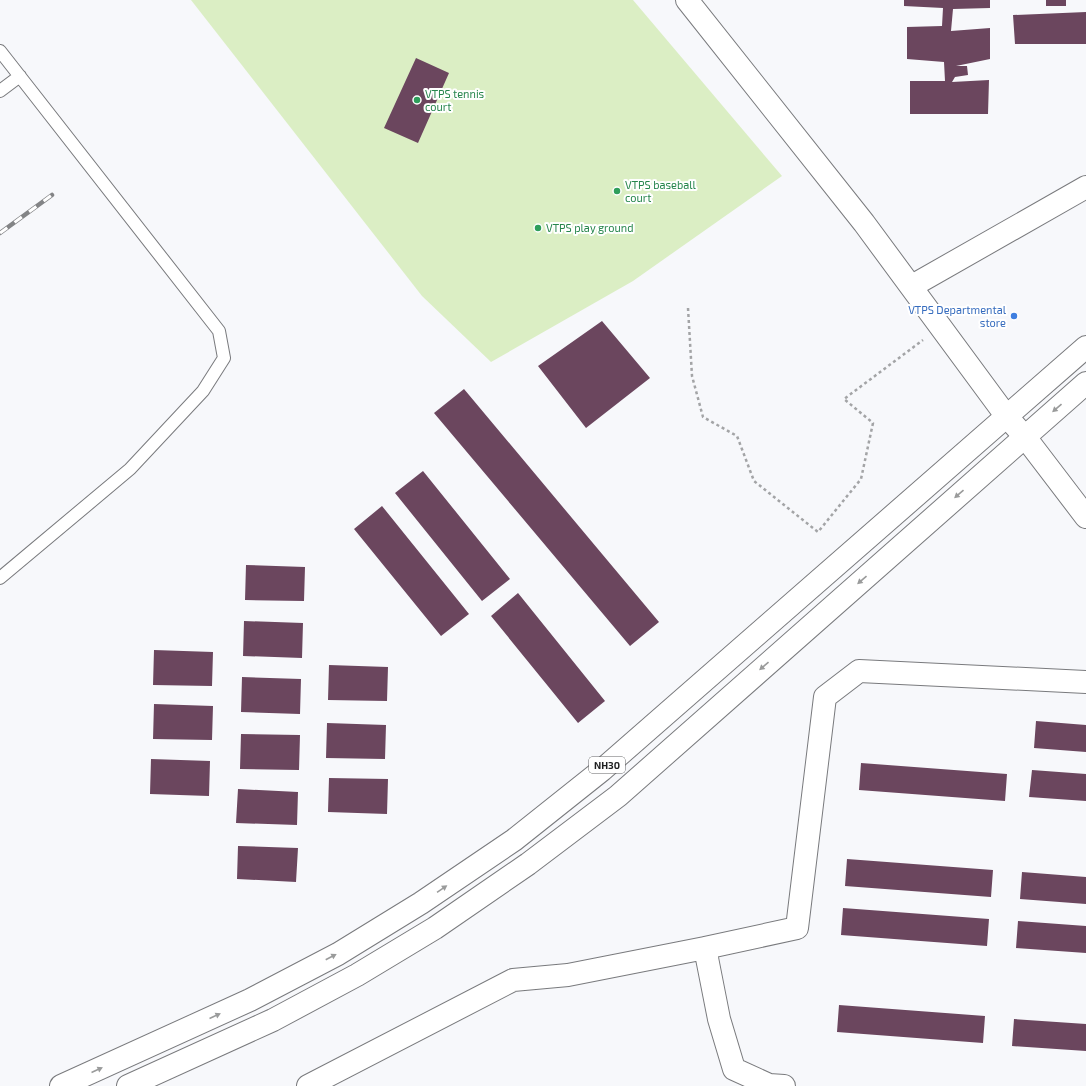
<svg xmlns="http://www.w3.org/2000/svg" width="1086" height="1086" viewBox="0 0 1086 1086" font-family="'Exo 2',sans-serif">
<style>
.green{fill:#dbeec4}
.building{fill:#6b465e}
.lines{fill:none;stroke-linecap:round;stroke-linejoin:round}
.lane-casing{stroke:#797a7d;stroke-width:14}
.street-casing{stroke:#797a7d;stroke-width:24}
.secondary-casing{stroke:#797a7d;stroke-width:24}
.highway-casing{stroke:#797a7d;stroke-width:24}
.path{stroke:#a3a4a6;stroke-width:2.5;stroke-dasharray:3 3;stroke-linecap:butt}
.lane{stroke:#fff;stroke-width:12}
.street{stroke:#fff;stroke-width:22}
.secondary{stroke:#fff;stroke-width:22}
.highway{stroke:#fff;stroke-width:22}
.rail-casing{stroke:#838486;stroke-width:4.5}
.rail{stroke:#fff;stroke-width:3;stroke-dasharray:9;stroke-linecap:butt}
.oneway{fill:#9a9b9b}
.leisure-dot{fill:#2e9e5b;stroke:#fff;stroke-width:1.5}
.shop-dot{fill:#3f7fe0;stroke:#fff;stroke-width:1.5}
.labels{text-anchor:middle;stroke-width:4;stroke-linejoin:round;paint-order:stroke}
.shield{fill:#fff;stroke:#626364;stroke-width:1}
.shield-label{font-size:10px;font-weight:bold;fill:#1f2021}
.leisure-label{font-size:11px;fill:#27864d;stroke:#fff;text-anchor:start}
.shop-label{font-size:11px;fill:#366cbe;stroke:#fff;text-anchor:end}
</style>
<rect width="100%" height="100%" fill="#f7f8fb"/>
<path class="green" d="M191 0H633L782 176 633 281 491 362 422 296Z"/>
<path class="building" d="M904 0H990V8L953 9 951 31 990 28V59L956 66H967L968 75 955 77 952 82 989 80 988 114H910V81H945L944 62 907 59V27L942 26 943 8 904 6Z
M1046 0H1066V6H1046Z
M1086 12V44H1015L1013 15Z
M416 58 449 73 418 143 384 128Z
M602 321 650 378 586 428 538 366Z
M464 389 659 622 630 646 434 413Z
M423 471 510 579 482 601 395 493Z
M382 506 469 614 441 636 354 529Z
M246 565 305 567 304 601 245 600Z
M518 593 605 701 578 723 491 616Z
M244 621 303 623 302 658 243 656Z
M154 650 213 652 212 686 153 685Z
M329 665 388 667 387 701 328 700Z
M242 677 301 679 300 714 241 712Z
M154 704 213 706 212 740 153 739Z
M1036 721 1086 725V752L1034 748Z
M327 723 386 725 385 759 326 758Z
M241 734 300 735 299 770 240 769Z
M151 759 210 761 209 796 150 794Z
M861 763 1007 774 1005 801 859 790Z
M1032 770 1086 774V801L1029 797Z
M329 778 388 779 387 814 328 812Z
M238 789 298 792 297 825 236 823Z
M238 846 298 848 296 882 237 879Z
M847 859 993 870 991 897 845 886Z
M1022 872 1086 877V904L1020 899Z
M843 908 989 919 987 946 841 935Z
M1018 921 1086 926V953L1016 948Z
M839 1005 985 1016 983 1043 837 1032Z
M1014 1019 1086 1024V1051L1012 1046Z"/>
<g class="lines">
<defs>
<path id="lane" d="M0 51 219 331 224 358 203 391 130 469 0 578
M0 91 20 76"/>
<path id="street" d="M912 286 1086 187
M1007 417 1025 437 1086 517
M308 1086 513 980 568 975 705 948
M784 1086 769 1085 734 1069 719 1019 705 948 797 928 825 697 859 671 1086 682"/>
<path id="secondary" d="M687 0 864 223 1007 417"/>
<path id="highway" d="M61 1086 250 1000 338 954 421 903 514 840 602 770 1086 347
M128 1086 273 1020 357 975 435 928 528 864 618 796 1086 383"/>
</defs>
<use href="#lane" class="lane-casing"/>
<use href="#street" class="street-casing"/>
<use href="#secondary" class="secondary-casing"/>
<use href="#highway" class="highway-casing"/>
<path class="path" d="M688 308 692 376 703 417 737 436 754 481 818 532 861 479 873 423 844 399 923 340"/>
<use href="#lane" class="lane"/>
<use href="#street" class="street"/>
<use href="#secondary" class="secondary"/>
<use href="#highway" class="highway"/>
<defs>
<path id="rail" d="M0 233 52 195"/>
</defs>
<use href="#rail" class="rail-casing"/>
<use href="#rail" class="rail"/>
</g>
<defs><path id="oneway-solid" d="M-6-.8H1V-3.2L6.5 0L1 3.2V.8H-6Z"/></defs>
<g class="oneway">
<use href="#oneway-solid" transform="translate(1057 408) rotate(139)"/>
<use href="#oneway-solid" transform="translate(959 494) rotate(139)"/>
<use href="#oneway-solid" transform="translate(862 580) rotate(139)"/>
<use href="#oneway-solid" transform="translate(764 666) rotate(139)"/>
<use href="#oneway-solid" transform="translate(442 889) rotate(-34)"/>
<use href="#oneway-solid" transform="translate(331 957) rotate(-28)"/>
<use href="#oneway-solid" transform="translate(215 1016) rotate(-24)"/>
<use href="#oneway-solid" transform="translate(97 1070) rotate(-24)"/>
</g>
<g class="leisure-dot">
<circle cx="417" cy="100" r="4"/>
<circle cx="617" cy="191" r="4"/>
<circle cx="538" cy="228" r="4"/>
</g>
<circle class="shop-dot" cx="1014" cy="316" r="4"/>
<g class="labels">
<rect class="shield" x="589" y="757" width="36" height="16" rx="3"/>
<g class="shield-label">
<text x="607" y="769">NH30</text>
</g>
<g class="leisure-label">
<text x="425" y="98">VTPS tennis<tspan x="425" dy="13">court</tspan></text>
<text x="625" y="189">VTPS baseball<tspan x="625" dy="13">court</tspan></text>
<text x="546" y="232">VTPS play ground</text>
</g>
<g class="shop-label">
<text x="1006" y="314">VTPS Departmental<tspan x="1006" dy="13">store</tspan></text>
</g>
</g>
</svg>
